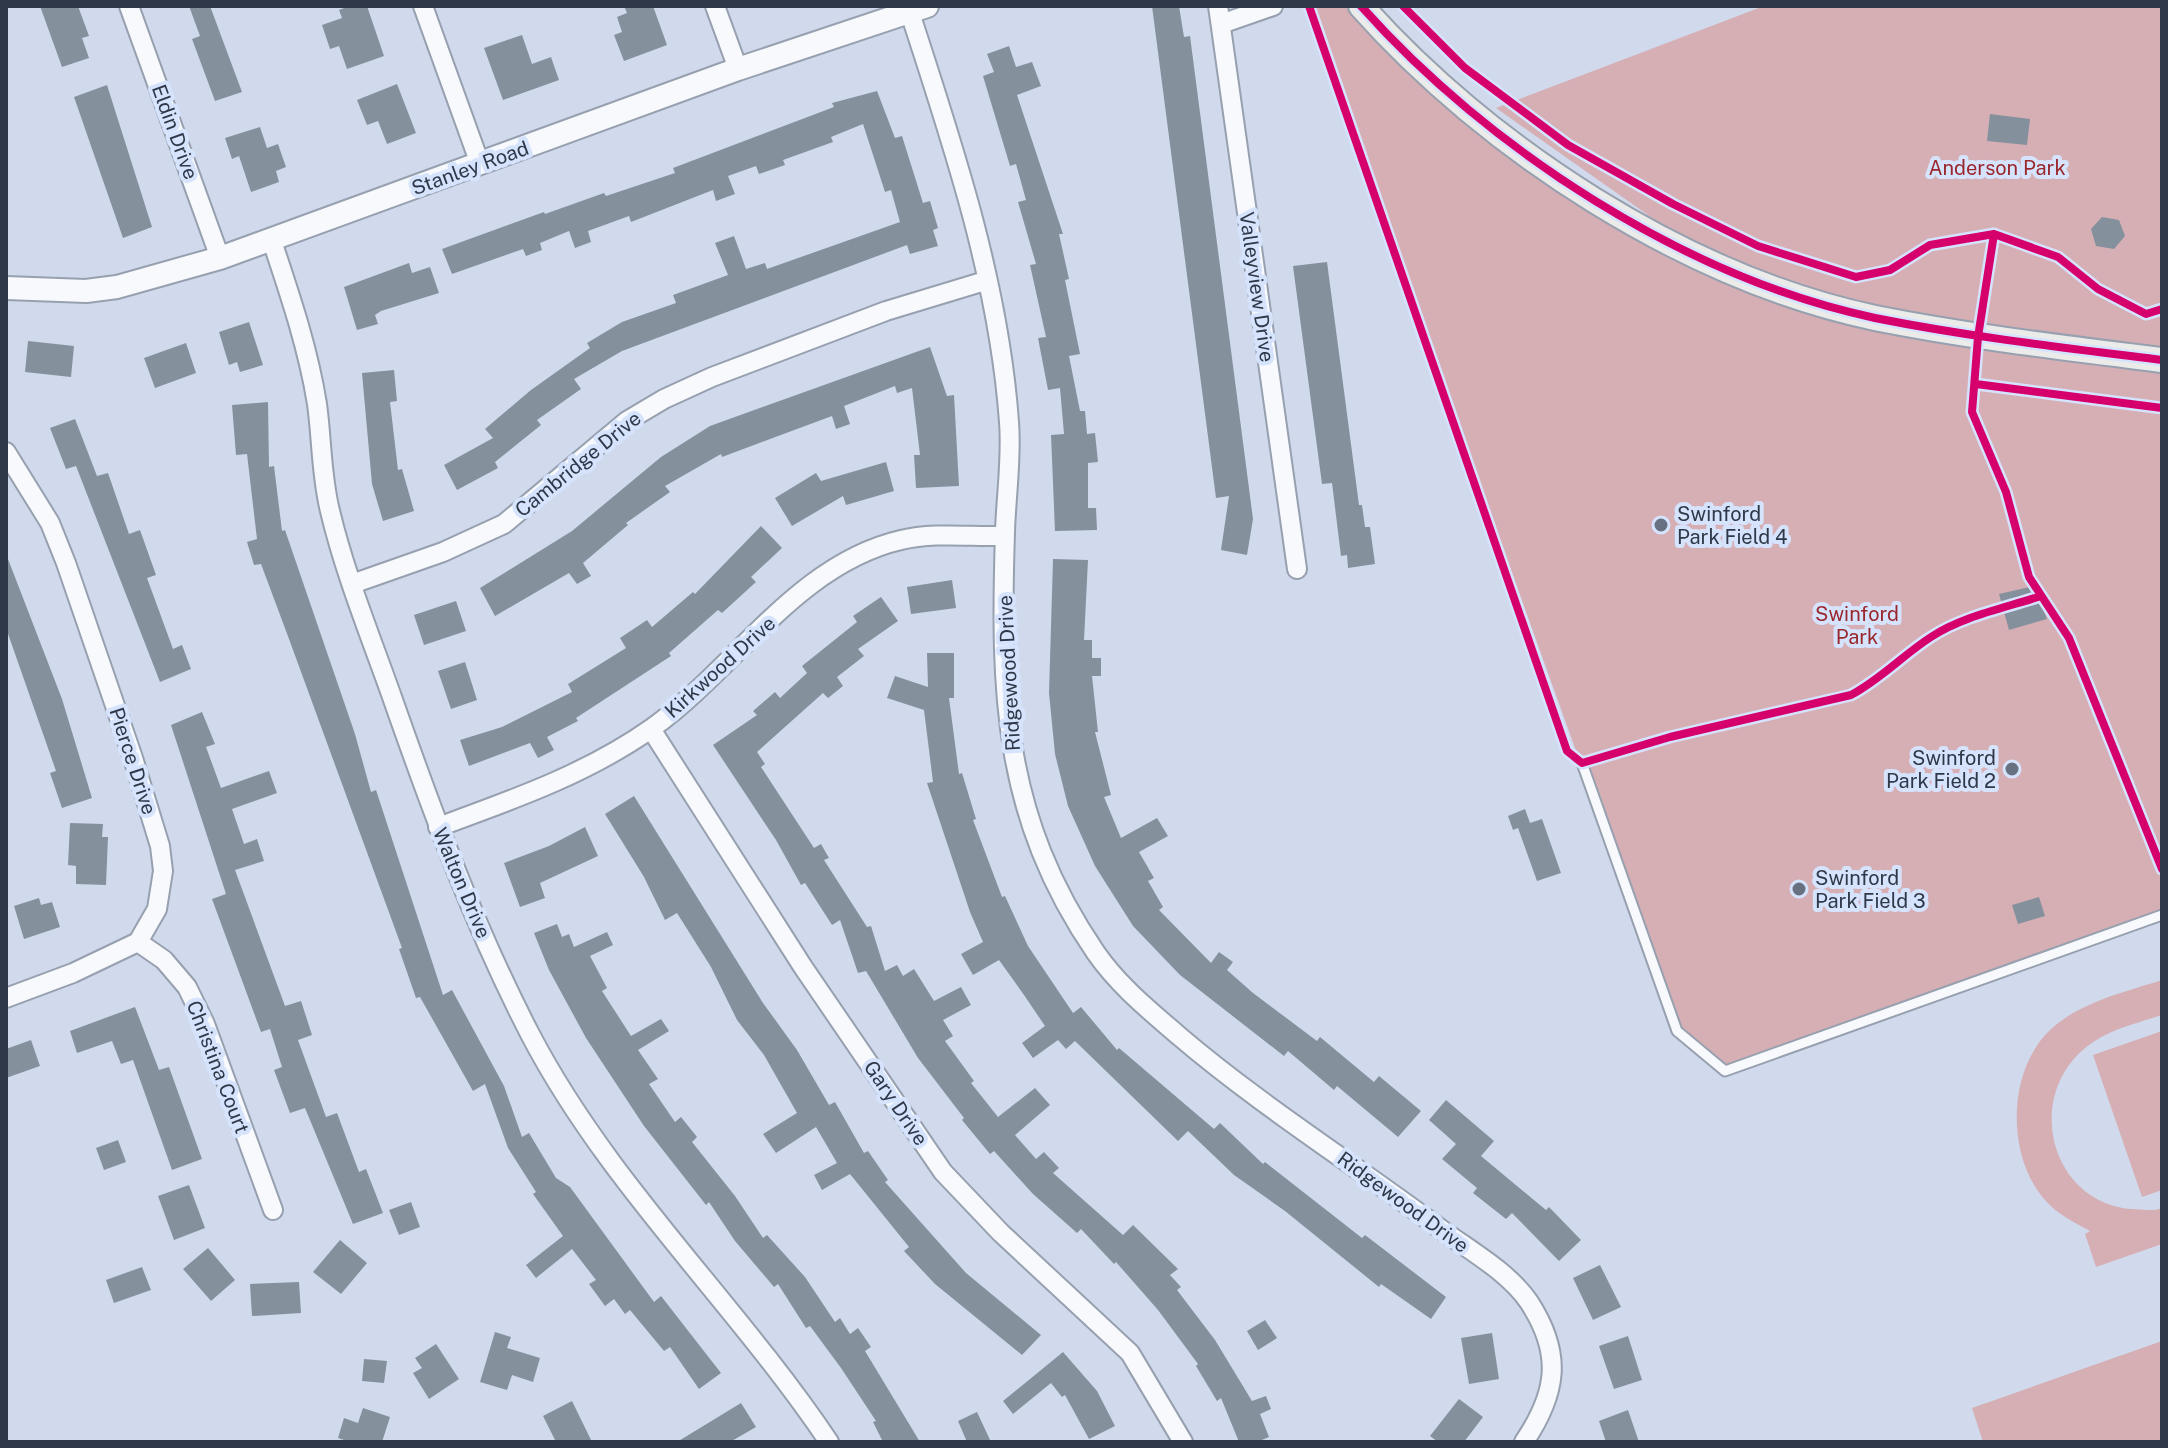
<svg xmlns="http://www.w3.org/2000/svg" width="2168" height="1448" viewBox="0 0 2168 1448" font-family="'Public Sans',sans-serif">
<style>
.green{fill:#d6afb5}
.building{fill:#85909d}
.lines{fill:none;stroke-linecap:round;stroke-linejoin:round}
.service-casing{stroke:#97a0af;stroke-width:13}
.minor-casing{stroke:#97a0af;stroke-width:22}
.tertiary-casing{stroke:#97a0af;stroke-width:26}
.secondary-casing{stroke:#97a0af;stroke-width:28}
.service{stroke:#f8f9fc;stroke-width:9}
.minor{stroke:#f8f9fc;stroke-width:18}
.tertiary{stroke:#f8f9fc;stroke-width:22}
.secondary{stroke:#ebebea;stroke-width:24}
.cycleway-casing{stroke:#d6e3fd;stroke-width:13}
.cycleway{stroke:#d6006c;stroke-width:8}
.poi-dot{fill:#677181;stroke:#d6e3fd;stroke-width:3}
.labels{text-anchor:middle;stroke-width:8;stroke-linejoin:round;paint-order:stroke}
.street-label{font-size:20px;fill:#2f3848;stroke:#d6e3fd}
.park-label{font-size:20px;fill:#99272c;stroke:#d6e3fd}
.poi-label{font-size:20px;fill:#2f3848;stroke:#d6e3fd;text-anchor:start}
</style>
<rect width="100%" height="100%" fill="#d0daec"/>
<path class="green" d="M1318 6H1361L1462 105 1709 258 1496 108 1764 6H2162V915L1725 1071 1677 1031 1310 13Z
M2162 980V1015C2135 1024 2106 1030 2084 1049 2024 1100 2052 1203 2132 1209 2142 1209 2152 1212 2162 1208V1244L2096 1267 2085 1234 2090 1231C2074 1222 2058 1215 2045 1200 2006 1156 2007 1071 2050 1030 2080 1002 2125 992 2162 980Z
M2162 1031V1190L2142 1197 2093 1055Z
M2162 1341V1442H1983L1972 1408Z"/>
<path class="building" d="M40 6H78L89 36 82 38 89 58 62 67Z
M189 6H210L242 92 215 101 192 39 200 36Z
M349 6H367L384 56 347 69 339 46 330 49 322 25 342 18 339 10Z
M624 6H653L667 45 624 61 614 35 622 32 617 17 627 13Z
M1152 6H1179L1184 37 1190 36 1253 519 1247 555 1221 550 1229 496 1216 498Z
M522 35 532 64 551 57 559 80 503 100 484 48Z
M1009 46 1016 67 1032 62 1041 86 1017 95 1063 234H1059L1069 279 1065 280 1080 354 1069 356 1080 411H1085L1087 434 1095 433 1098 462 1088 463V508H1096L1097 530 1055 531 1051 435 1064 434 1060 388 1048 390 1038 338 1046 337 1030 265 1036 264 1018 202 1026 200 1016 164 1010 166 983 76 994 72 987 54Z
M397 84 416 133 387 144 378 121 367 125 357 100Z
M107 85 152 227 123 238 74 97Z
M877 91 895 138 902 136 923 203 930 201 938 228 933 230 938 246 910 254 907 245 622 351 574 379 581 389 537 420 541 425 495 462 498 468 457 490 444 465 493 438 485 429 531 390 590 348 587 343 622 322 676 303 673 295 728 275 715 243 734 236 746 269 765 263 767 269 900 222 891 190 885 192 863 124 831 137 833 142 783 160 785 165 759 174 756 166 728 176 735 194 716 201 713 190 631 222 629 216 588 231 591 242 575 248 569 231 540 243 542 250 526 256 523 249 452 274 442 249 544 212 545 214 604 193 606 196 675 173 673 168 834 107 832 103Z
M1990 114 2030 119 2027 145 1987 141Z
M260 127 267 148 278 144 286 167 276 171 279 182 251 192 239 156 232 159 225 138Z
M2102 217 2119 220 2125 236 2114 249 2096 246 2091 229Z
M1327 262 1359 505H1362L1365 527H1370L1375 564 1348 568 1347 555 1341 556 1332 483 1322 484 1293 266Z
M409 263 412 273 430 267 439 293 381 311 375 315 378 324 357 330 344 287Z
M249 322 263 365 240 372 237 362 229 365 219 332Z
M28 341 74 346 71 377 25 372Z
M186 343 196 373 155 388 144 358Z
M930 347 947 396 954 395 959 486 916 488 914 455H920L912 388 897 393 895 386 844 406 850 424 836 429 832 416 722 457 721 454 665 486 670 492 626 523 628 525 583 563 591 576 577 584 569 573 495 616 480 588 572 531 661 457 710 426Z
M394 370 397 401 390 402 398 470 402 469 414 511 383 521 372 484 362 373Z
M268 402 269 467 274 466 282 531 285 530 355 734 371 792 376 790 443 995 452 990 504 1086 522 1137 529 1133 556 1178 570 1187 654 1302 661 1296 721 1373 699 1389 670 1347 664 1351 630 1310 625 1314 614 1299 605 1306 589 1284 596 1280 572 1249 536 1278 526 1265 563 1236 533 1194 536 1192 508 1148 485 1084 473 1091 420 997 416 998 399 949 402 948 289 639 261 564 254 565 247 542 257 539 247 454 236 455 232 405Z
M75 419 97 476 108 473 129 534 140 530 156 575 147 578 173 649 182 645 191 669 160 682 76 466 66 469 50 428Z
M886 462 894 491 846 505 843 496 792 526 775 498 816 473 821 481Z
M761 526 782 548 751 577 756 582 722 613 718 610 669 653 671 656 576 718 578 721 547 737 554 750 538 758 530 743 469 766 460 740 502 727 572 692 568 684 626 648 620 638 647 620 652 627 693 592 695 594Z
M8 559 62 699 92 798 62 808 50 773 56 771 6 628Z
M1053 559 1088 560 1084 640H1092V658H1101V676H1092L1098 732H1095L1111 795 1104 797 1121 838 1157 818 1168 836 1139 852 1154 878 1148 881 1163 907 1159 910 1211 963 1219 952 1233 962 1227 970 1253 993 1317 1041 1320 1037 1374 1082 1379 1076 1421 1111 1398 1137 1337 1086 1334 1090 1288 1051 1284 1056 1180 975 1133 926 1095 866 1068 806 1055 754 1049 693Z
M952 580 956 608 911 614 907 587Z
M2034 586 2047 619 2009 630 1999 594Z
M881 597 898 621 858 649 864 656 837 677 843 686 828 698 823 693 757 752 765 764 761 767 814 848 821 844 829 858 824 860 867 927 871 926 885 971 897 965 903 976 914 969 934 1001 961 987 971 1005 943 1020 953 1036 945 1041 974 1081 971 1083 998 1117 1035 1088 1050 1105 1015 1135 1036 1159 1044 1152 1059 1168 1053 1173 1123 1235 1133 1225 1178 1269 1170 1275 1181 1287 1177 1290 1215 1340 1252 1401 1266 1396 1271 1409 1260 1414 1269 1437 1257 1442H1239L1221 1398 1217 1401 1196 1366 1198 1364 1158 1310 1116 1262 1114 1264 1081 1229 1077 1233 1033 1194 994 1151 990 1154 962 1120 964 1118 918 1058 866 971 858 973 840 920 832 925 805 883 801 885 776 840 713 745 757 715 753 711 775 692 780 698 807 673 802 666 857 622 853 616Z
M456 601 466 631 424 645 414 615Z
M927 653H954V698H949L959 774 962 773 976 819 973 820 1002 897 1005 896 1028 946 1073 1013 1081 1007 1117 1050 1119 1048 1214 1129 1220 1123 1263 1164 1265 1162 1362 1238 1365 1235 1446 1297 1431 1319 1381 1284 1379 1287 1285 1211 1234 1175 1188 1131 1178 1141 1075 1041 1066 1049 1058 1040 1033 1058 1022 1043 1045 1026 1024 995 999 960 973 975 961 954 983 942 970 912 927 783 933 782 924 710 887 698 895 676 928 687Z
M465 662 477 700 451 709 438 671Z
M202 712 215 744 206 747 221 788 269 771 277 793 232 809 244 844 257 839 264 861 235 870 285 1006 301 1001 312 1035 298 1040 326 1117 337 1113 359 1172 366 1169 383 1213 353 1224 305 1108 290 1113 274 1070 282 1067 270 1029 261 1032 212 899 226 894 171 725Z
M634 796 763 1003 797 1050 829 1105 835 1102 864 1153 868 1151 888 1180 885 1182 966 1273 1041 1335 1022 1355 935 1284 904 1251 909 1247 850 1174 822 1190 814 1175 837 1163 816 1127 776 1153 763 1134 797 1113 764 1055 737 1020 711 967 677 913 665 920 644 877 605 814Z
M1525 809 1530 823 1542 819 1561 873 1537 881 1518 828 1513 830 1508 816Z
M70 823 103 824 102 837H108L106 885 76 884V866L68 865Z
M585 827 598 856 540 883 545 898 520 907 504 863 549 846Z
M2039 897 2045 916 2018 924 2012 905Z
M39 898 41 905 52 902 60 927 24 939 14 906Z
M557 924 562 937 569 934 574 947 607 932 613 945 590 956 607 988 602 991 631 1036 661 1019 669 1031 638 1050 658 1079 649 1084 675 1122 681 1117 697 1137 692 1142 735 1196 763 1238 767 1235 805 1277 835 1322 840 1318 850 1334 858 1328 871 1347 865 1351 920 1442H883L873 1422 876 1421 841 1368 810 1326 806 1328 778 1284 774 1287 735 1241 709 1202 706 1205 644 1126 586 1038 549 970 534 933Z
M135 1007 159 1070 169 1067 202 1159 172 1170 133 1060 121 1064 112 1041 77 1053 70 1031Z
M31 1040 40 1066 6 1078V1049Z
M1446 1100 1494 1141 1481 1156 1546 1210 1549 1207 1581 1240 1559 1261 1512 1213 1506 1219 1473 1193 1477 1188 1442 1159 1456 1144 1429 1120Z
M118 1140 126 1162 104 1170 96 1148Z
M189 1185 205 1228 174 1240 158 1196Z
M411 1202 420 1227 399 1235 389 1210Z
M340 1240 367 1263 341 1294 313 1272Z
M208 1248 235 1280 211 1301 183 1269Z
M1600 1265 1621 1307 1593 1320 1573 1278Z
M142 1267 151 1290 114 1303 106 1280Z
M299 1282 301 1313 252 1316 250 1284Z
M1265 1320 1277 1338 1258 1350 1247 1331Z
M495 1332 511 1337 507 1348 540 1358 533 1382 512 1375 507 1390 480 1382Z
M1492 1333 1499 1379 1469 1384 1461 1338Z
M1628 1336 1642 1380 1614 1389 1599 1346Z
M436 1344 459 1379 429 1399 413 1373 422 1368 415 1358Z
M1063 1352 1097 1391 1115 1426 1089 1439 1065 1395 1062 1397 1051 1383 1013 1414 1003 1401Z
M364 1359 387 1361 384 1383 362 1381Z
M1459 1399 1483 1417 1464 1442H1438L1430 1436Z
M572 1401 592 1442H556L543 1416Z
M741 1403 756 1427 730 1442H677Z
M363 1408 390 1417 382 1442H350L338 1438 344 1418 358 1423Z
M1628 1410 1639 1442H1606L1599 1421Z
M977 1412 991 1442H967L958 1421Z"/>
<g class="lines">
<defs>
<path id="service" d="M1582 763 1677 1031 1725 1071 2162 915"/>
<path id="minor" d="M129 6 220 258
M423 6 480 164
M715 6 738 69
M1218 6 1297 569
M910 13C953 145 999 282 1009 422 1012 458 1006 496 1005 532 1000 692 1002 816 1096 953 1119 986 1149 1010 1179 1036 1260 1105 1352 1163 1438 1227 1467 1249 1508 1271 1529 1302 1563 1354 1557 1393 1524 1442
M1221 24 1273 6
M272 241C290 295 308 348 317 404 322 440 321 475 330 511 345 574 370 635 392 697 432 811 474 926 530 1034 608 1184 735 1302 829 1442
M6 452 50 523 66 563 133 758 160 846 163 871 157 909 138 942 73 973 6 998
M352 584 443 552 504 524 627 421 664 399 712 377 886 311 985 281
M651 729 803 967 943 1172 1001 1233 1130 1353 1183 1442
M438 827C512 800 587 774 652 728 736 668 797 564 901 540 934 532 972 537 1005 536
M138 942 164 960 187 987 205 1024 273 1210"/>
<path id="tertiary" d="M6 288 86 291 117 287 220 258 738 69 927 6"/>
<path id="secondary" d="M1361 6C1488 149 1686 278 1875 318 1970 337 2066 348 2162 360"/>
</defs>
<use href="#service" class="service-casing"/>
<use href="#minor" class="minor-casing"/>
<use href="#tertiary" class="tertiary-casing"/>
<use href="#secondary" class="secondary-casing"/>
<use href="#service" class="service"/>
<use href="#minor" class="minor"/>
<use href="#tertiary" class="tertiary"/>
<use href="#secondary" class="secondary"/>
<defs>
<path id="cycleway" d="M1309 6 1567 751 1582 763 1670 737 1851 695C1881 679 1903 655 1931 637 1963 616 2005 608 2041 596
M1361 6C1488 149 1686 278 1875 318 1970 337 2066 348 2162 360
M1403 6 1465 68 1568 145 1673 204 1758 246 1856 277 1890 270 1930 245 1994 234 2058 257 2098 289 2146 314 2162 309
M1994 234 1978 337 1972 412 2006 492 2029 577 2069 638 2162 869
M1976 384 2162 408"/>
</defs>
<use href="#cycleway" class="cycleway-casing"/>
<use href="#cycleway" class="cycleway"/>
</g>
<g class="poi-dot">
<circle cx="1661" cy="525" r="8"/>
<circle cx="2012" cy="769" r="8"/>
<circle cx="1799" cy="889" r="8"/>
</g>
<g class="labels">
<g class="street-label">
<text transform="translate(175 132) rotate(70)" y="7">Eldin Drive</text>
<text transform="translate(470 168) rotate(-20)" y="7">Stanley Road</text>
<text transform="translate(1257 287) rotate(82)" y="7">Valleyview Drive</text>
<text transform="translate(578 464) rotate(-39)" y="7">Cambridge Drive</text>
<text transform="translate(720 667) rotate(-42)" y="7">Kirkwood Drive</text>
<text transform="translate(1009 673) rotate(-93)" y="7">Ridgewood Drive</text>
<text transform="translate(133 761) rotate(72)" y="7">Pierce Drive</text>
<text transform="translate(462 883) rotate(67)" y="7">Walton Drive</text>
<text transform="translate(218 1067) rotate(69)" y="7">Christina Court</text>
<text transform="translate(896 1103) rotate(56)" y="7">Gary Drive</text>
<text transform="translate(1403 1202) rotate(36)" y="7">Ridgewood Drive</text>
</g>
<g class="park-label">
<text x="1997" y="175">Anderson Park</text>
<text x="1857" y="621">Swinford<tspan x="1857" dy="23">Park</tspan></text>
</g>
<g class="poi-label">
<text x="1677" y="521">Swinford<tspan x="1677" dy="23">Park Field 4</tspan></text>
<text x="1996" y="765" text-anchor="end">Swinford<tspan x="1996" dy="23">Park Field 2</tspan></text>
<text x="1815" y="885">Swinford<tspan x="1815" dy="23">Park Field 3</tspan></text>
</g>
</g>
<rect width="2168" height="1448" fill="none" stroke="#2f3848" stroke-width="16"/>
</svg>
